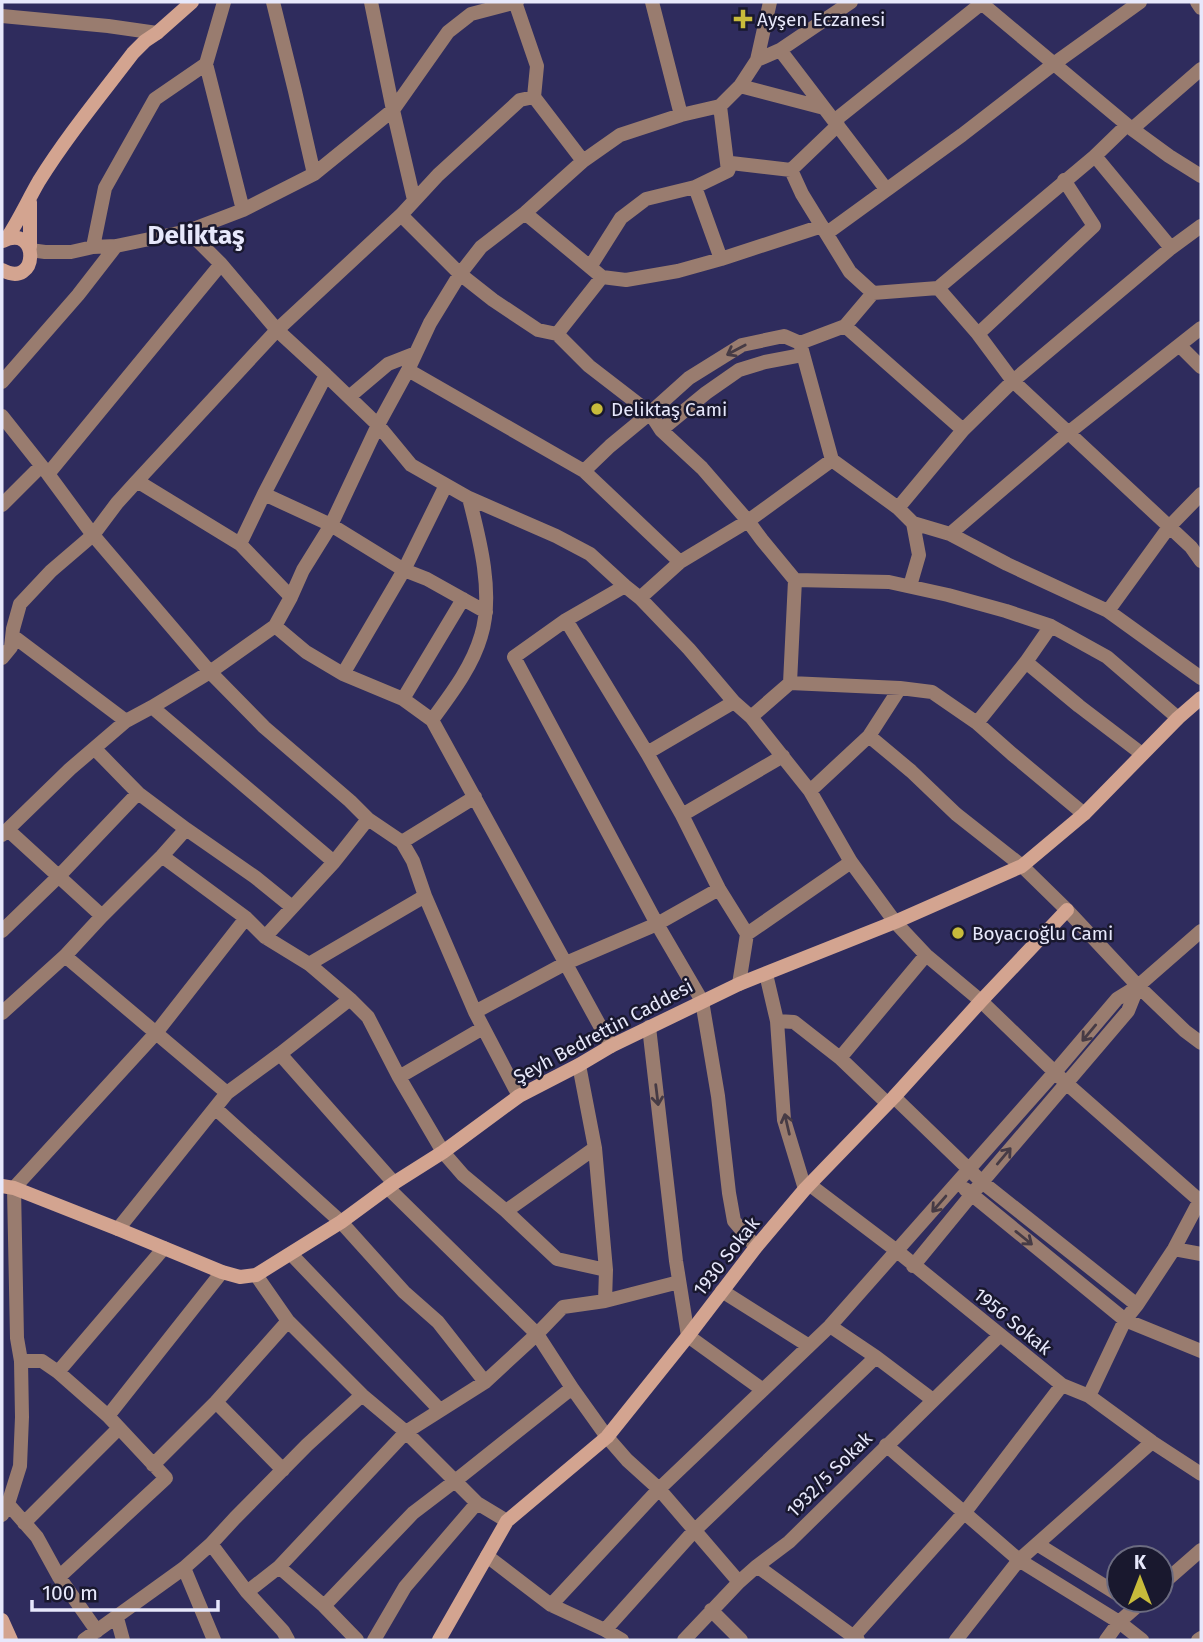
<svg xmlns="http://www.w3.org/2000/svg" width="1203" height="1642" viewBox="0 0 1203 1642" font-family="'Fira Sans',sans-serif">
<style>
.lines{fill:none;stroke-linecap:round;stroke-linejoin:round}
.street{stroke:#997c6f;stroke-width:14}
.secondary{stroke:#d3a490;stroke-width:14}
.oneway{stroke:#463b45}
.poi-dot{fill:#c8bb3b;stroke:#19182e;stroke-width:2.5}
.labels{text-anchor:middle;stroke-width:5;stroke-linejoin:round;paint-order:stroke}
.poi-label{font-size:19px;fill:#e7e8fb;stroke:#19182e;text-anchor:start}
.street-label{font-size:19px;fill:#e7e8fb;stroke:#19182e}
.district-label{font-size:26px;font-weight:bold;fill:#e7e8fb;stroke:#19182e}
</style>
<rect width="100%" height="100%" fill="#2f2c5d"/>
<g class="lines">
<path class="street" d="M273 2 295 91 314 174
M371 2 393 110 414 200
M515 2 537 66 534 97
M652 2 681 115
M980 2 1132 129 1169 156 1201 176
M1197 2 1201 8
M2 16 108 26 157 33
M780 50 851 2
M757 60 780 50 886 189
M206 64 243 210
M740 86 824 108
M720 106 728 171
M834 121 982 3
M1132 129 1201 69
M1095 156 1171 248
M791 170 838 125
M695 187 721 259
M525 213 602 277 626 280 678 271 721 259 822 226
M401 215 460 274 493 300 538 330 557 334 589 366 650 413 661 430 702 468 748 521 762 540 795 580 889 582 948 595 1006 611 1051 626 1107 657 1178 718
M188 231 221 264 277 330 326 375 378 425 411 465 469 498 556 536 590 554 625 586 640 598 689 649 734 702 751 717 810 791 851 862 895 922 926 955 981 1001 1066 1083 1200 1201
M827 233 962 135 1055 63 1140 2
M93 247 105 188 155 99 206 64 224 2
M30 250 45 252H71L93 247 116 246 188 231 243 210 314 174 393 110 448 32 471 14 517 2
M590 267 621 218 646 199 695 187 728 171 731 163 791 170 802 194 850 272 873 293 938 288 1095 156 1127 125
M938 288 978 334 1013 381 1191 547 1201 561
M845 326 963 430
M557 334 602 277
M978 334 1094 226 1064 180
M800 343 832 460 898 508 913 523 919 555 910 586
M1180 346 1201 367
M408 370 584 471 680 562
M2 382 78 295 116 246
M349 397 388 364 416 353
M2 416 48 474 93 535 210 672 264 727 350 801 368 819 402 842 413 861 425 896 475 1012 519 1096
M661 430 706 393 739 370 765 362 802 355
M584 471 610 446 650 413 689 378 742 345 784 336 800 343 845 326 873 293
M48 474 221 264
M137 481 277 330 401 215 438 175 520 100 534 97 583 161
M264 494 331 525 404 570 427 579 486 612
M2 505 41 466
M898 508 963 430 1013 381 1171 248 1201 226
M913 523 950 534 1007 564 1108 611 1201 678
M950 534 1068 433 1201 328
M240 544 264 494 326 375
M625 586 566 620 514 657 657 924 702 1001 718 1096 729 1193 734 1221 756 1247
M640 598 680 562 748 521 832 460
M1108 611 1169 527 1201 494
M566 620 647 753 682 815 719 889 747 934 739 984
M275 626 306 652 343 674 403 699 432 720 611 1046
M13 636 126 721
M2 658 11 647 13 629 20 604 51 571 93 535 117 503 137 481 240 544 291 597
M1026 662 1079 706 1142 754
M343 674 404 570 446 485
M790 683 795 580
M403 699 463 599
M152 707 334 862
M751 717 790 683 900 688 932 692 977 723 1012 754 1084 814
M432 720C451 694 472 667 481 636 494 595 480 540 469 498
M977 723 1026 662 1051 626
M869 736 911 771 956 814 1022 866 1067 910 1138 986 1185 1031 1201 1043
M647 753 734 702
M810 791 869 736 900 688
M682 815 783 756
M186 829 255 877 292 907
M8 830 102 916
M2 835 70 769 126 721 152 707 210 672 275 626 291 597 303 570 331 525 378 425 408 370 430 323 460 274 481 247 525 213 583 161 620 135 681 115 720 106 740 86 757 60 770 2
M402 842 475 797
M162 856 246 918 265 937 309 964 350 999 368 1017 399 1077 443 1152 463 1175 506 1211 557 1259 606 1270
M2 931 59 876 138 793
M747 934 851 862
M265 937 334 862 368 819
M65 956 227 1093
M309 964 425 896
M766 974 777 1021 784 1120 805 1189
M475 1012 566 963 657 924 719 889
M2 1013 65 956 102 916 162 856 186 829 138 793 95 749
M777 1021 794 1022 840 1058 887 1103
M649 1027 676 1261 688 1336 763 1390
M280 1054 394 1183
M840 1058 926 955
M579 1065 595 1148 606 1270 605 1301
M399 1077 483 1028
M894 1097 982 1182 1137 1305
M215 1108 341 1222 404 1292 438 1322 485 1382
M810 1185 897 1251 1062 1385 1089 1396 1152 1442 1201 1474
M388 1188 537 1334 572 1388 607 1437 627 1460 659 1489 739 1582
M965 1189 1125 1320 1201 1351
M506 1211 595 1148
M118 1229 227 1093 280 1054 350 999
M1174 1249 1201 1254
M291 1254 440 1410
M913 1266 982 1182 1128 1011 1138 986
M256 1275 288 1321 362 1395 406 1432 477 1503 507 1521
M722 1291 809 1346
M830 1326 876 1357 933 1400
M21 1361H42L58 1372 108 1416 166 1478 59 1577
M58 1372 164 1248
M1089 1396 1125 1320 1137 1305 1174 1249 1201 1198
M216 1402 283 1470
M108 1416 222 1272
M886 1445 1019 1560 1119 1622 1142 1640
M153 1465 216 1402 288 1321
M8 1504 37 1537 59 1577 97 1631
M2 1515 8 1504 20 1466 22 1417 21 1361 17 1338 14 1188 156 1033 246 918
M24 1523 119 1428
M211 1544 247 1592 283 1631 288 1640
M1037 1544 1119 1595
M487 1556 551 1605 605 1630 622 1640
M757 1566 858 1640
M279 1567 324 1606 357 1640
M184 1568 214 1640
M1161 1585 1201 1550
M247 1592 279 1567 406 1432 485 1382 537 1334 563 1307 605 1301 679 1282
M551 1605 659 1489 830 1326 1055 1072 1117 999 1138 986 1201 931
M324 1606 413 1513 455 1481 572 1388
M711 1610 741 1640
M117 1618 123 1640
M605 1630 694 1531 876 1357
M854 1636 965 1512 1062 1385
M84 1640 184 1568 211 1544 235 1518 307 1445 362 1395
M374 1640 405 1587 477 1503
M684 1640 739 1582 757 1566 789 1542 1000 1335
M956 1640 1019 1560 1152 1442
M1106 1640 1119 1622 1144 1600
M1198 1640 1201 1638"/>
<path class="secondary" d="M7 238C19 220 28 200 39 181 67 136 101 95 133 53L145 41 157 33 192 2
M30 247V202
M2 270C39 290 40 223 3 241
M2 1186 14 1188 118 1229 222 1272 240 1277 256 1275 341 1222 394 1183 443 1152 519 1096 579 1065 611 1046 739 984 895 922 1022 866 1084 814 1178 718 1201 698
M2 1620 11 1640
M439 1640 507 1521 607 1437 688 1336 756 1247 805 1189 894 1097 981 1001 1067 910"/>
</g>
<defs><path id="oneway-shaft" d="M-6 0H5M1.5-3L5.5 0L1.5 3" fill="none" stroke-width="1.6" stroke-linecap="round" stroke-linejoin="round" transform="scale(1.75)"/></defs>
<g class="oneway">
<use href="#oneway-shaft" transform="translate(736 350) rotate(152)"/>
<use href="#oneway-shaft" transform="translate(1089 1033) rotate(130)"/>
<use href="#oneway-shaft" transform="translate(657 1095) rotate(83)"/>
<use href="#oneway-shaft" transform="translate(787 1124) rotate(-103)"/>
<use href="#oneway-shaft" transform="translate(1004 1156) rotate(-50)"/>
<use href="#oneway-shaft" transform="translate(939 1204) rotate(131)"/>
<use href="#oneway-shaft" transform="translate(1024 1238) rotate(39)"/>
</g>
<g class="poi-dot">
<path d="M739.5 8.5h7v7h7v7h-7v7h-7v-7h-7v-7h7z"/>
<circle cx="597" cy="409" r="7"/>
<circle cx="958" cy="933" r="7"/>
</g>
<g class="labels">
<g class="poi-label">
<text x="757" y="26">Ayşen Eczanesi</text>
<text x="611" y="416">Deliktaş Cami</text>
<text x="972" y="940">Boyacıoğlu Cami</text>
</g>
<g class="street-label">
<text transform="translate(603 1031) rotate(-28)" y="7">Şeyh Bedrettin Caddesi</text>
<text transform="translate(726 1256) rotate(-52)" y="7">1930 Sokak</text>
<text transform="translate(1013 1321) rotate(39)" y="7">1956 Sokak</text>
<text transform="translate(829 1474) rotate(-45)" y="7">1932/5 Sokak</text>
</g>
<g class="district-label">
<text x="196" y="244">Deliktaş</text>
</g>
</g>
<rect width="1203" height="1642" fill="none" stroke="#e7e8fb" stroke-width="7"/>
<g transform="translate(1140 1579)"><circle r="33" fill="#19182e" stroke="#6b6b80" stroke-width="2"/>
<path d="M0-5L12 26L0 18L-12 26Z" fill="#c8bb3b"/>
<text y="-10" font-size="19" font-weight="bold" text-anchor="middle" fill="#e7e8fb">K</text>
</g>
<path d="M32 1600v10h186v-10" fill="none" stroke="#e7e8fb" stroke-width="3.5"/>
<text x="42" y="1600" font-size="21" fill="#e7e8fb" stroke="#19182e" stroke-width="5" paint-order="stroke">100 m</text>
</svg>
